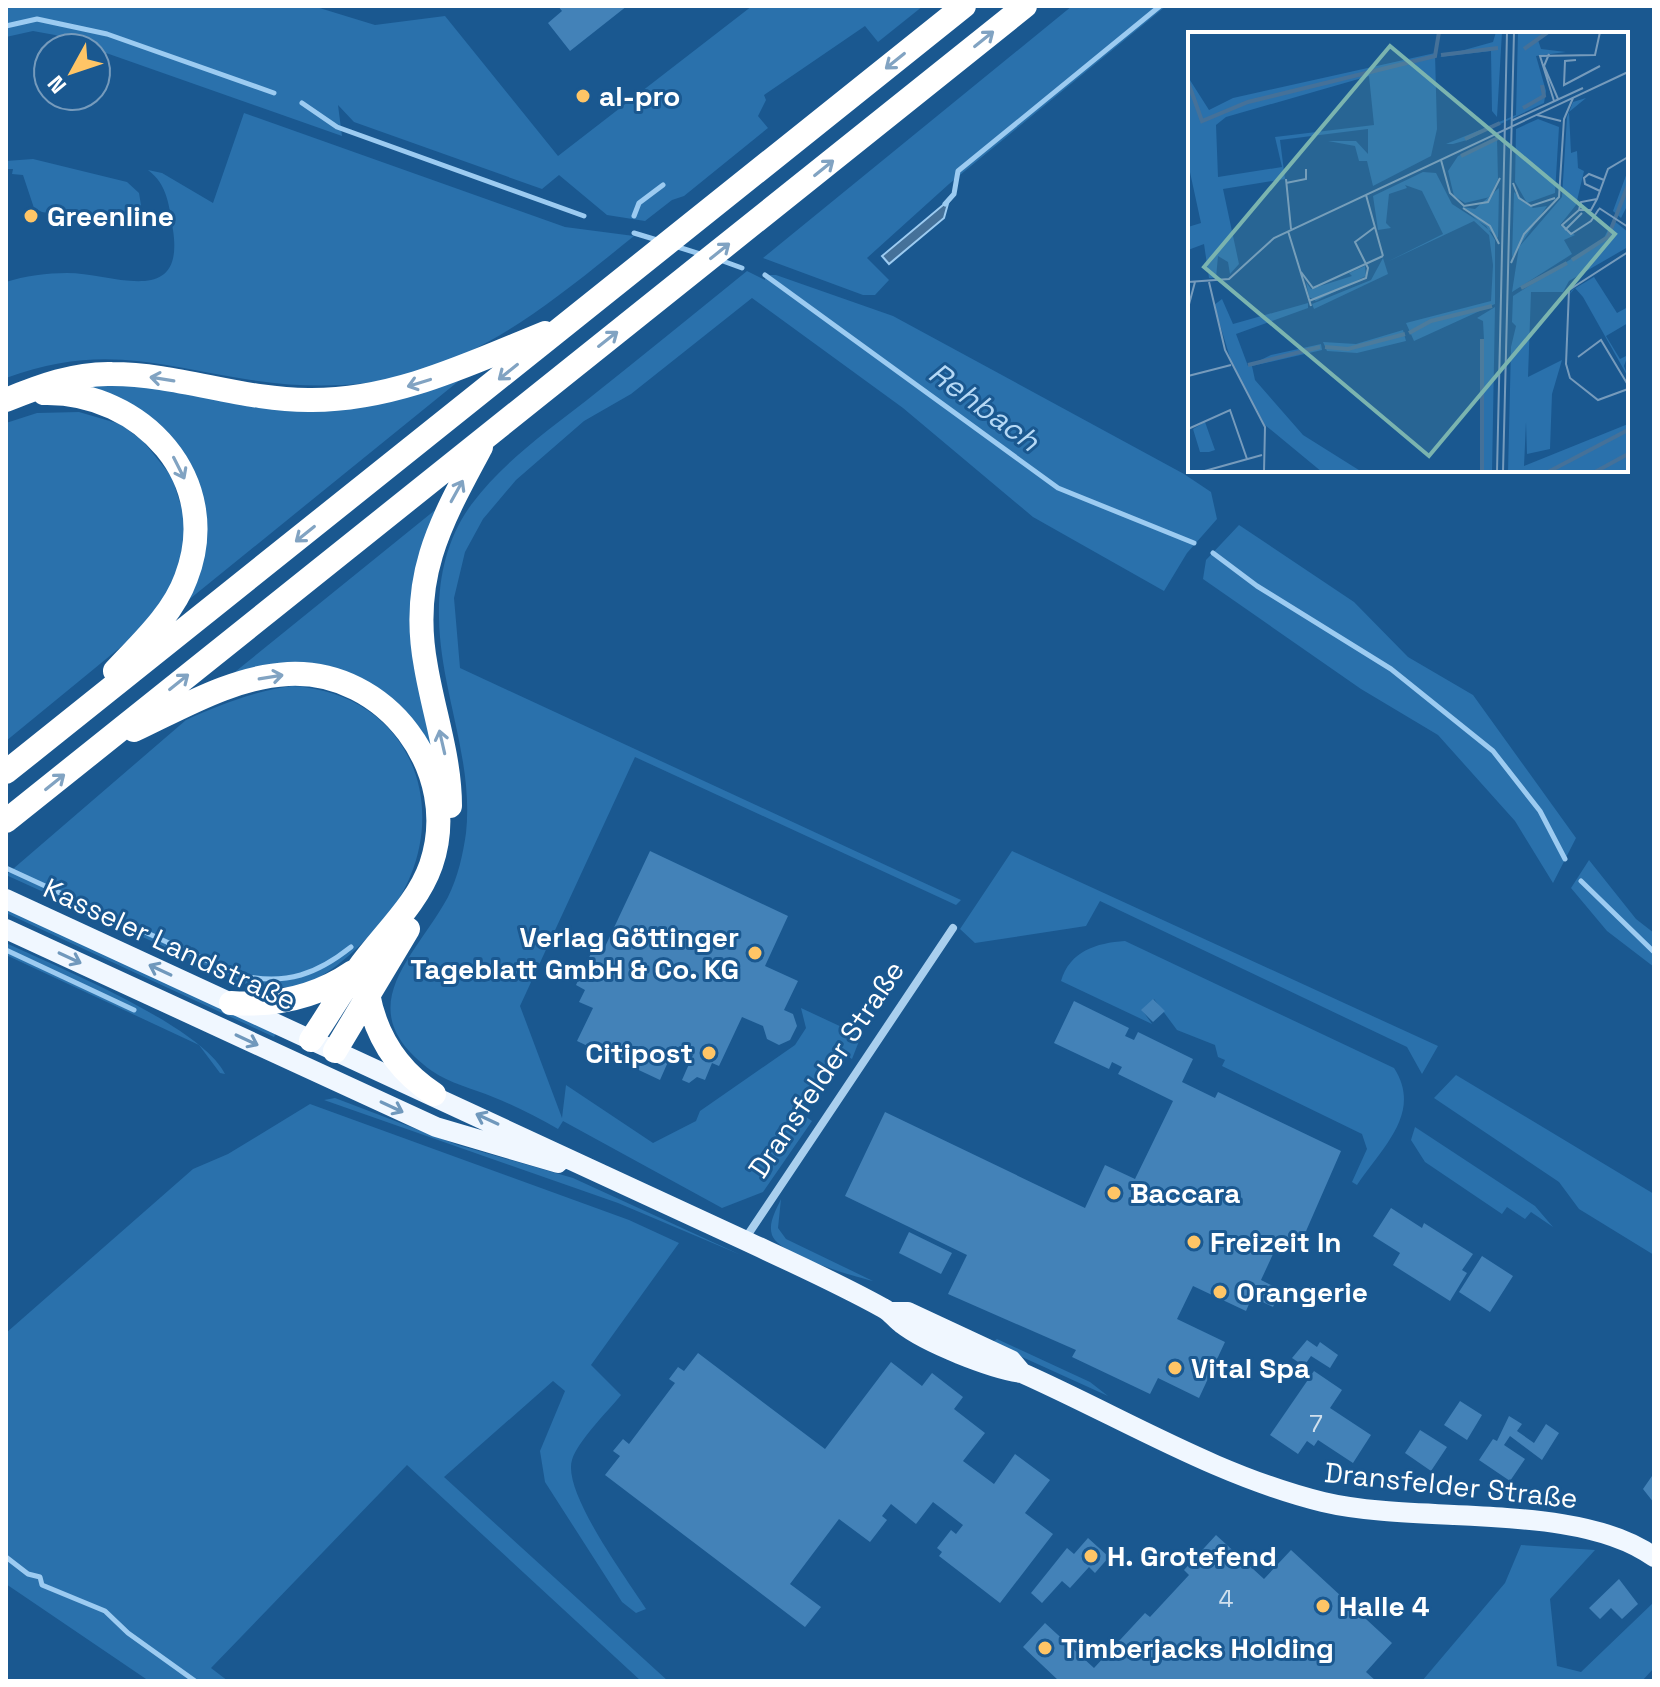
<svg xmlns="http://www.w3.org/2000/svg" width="1660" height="1687" viewBox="0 0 1660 1687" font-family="'Space Grotesk',sans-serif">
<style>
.green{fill:#2a71ac}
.water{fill:#457199;stroke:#9ccbf1;stroke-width:2}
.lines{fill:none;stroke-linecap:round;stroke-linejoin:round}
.stream{stroke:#9ccbf1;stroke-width:5}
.building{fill:#4382b8}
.minor{stroke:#a9cfee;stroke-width:8}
.primary{stroke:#f0f7ff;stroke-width:20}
.motorway{stroke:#fff;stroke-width:24}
.oneway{stroke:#81a3c2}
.oneway2{stroke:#7098bc}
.poi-dot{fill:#ffc566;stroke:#1a5890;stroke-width:3}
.labels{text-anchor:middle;stroke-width:6;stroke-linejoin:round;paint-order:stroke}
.number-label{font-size:24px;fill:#d0e0ed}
.poi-label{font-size:28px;font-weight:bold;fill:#fff;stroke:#1a5890;text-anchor:start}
.street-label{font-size:28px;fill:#fff;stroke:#1a5890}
.water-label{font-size:30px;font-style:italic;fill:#b5d8f5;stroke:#1a5890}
.inset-river{fill:none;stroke:#457199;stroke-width:4}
.inset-road{fill:none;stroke:#769bbc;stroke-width:2}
.view{fill:#7bb4af;fill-opacity:0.15;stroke:#7bb4af;stroke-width:4}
.inset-edge{fill:none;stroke:#fff;stroke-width:4}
</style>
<rect width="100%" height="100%" fill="#1a5890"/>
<path class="green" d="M6 6H313L375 25 445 16 558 156 752 6H923L878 42 865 26 764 95 766 100 758 116 768 128 684 196 672 200 645 221 607 215 559 175 542 189 354 122 338 105 342 136 55 35 33 31 6 37Z
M1072 6H1166L949 184 867 258 889 280 875 295H863L763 258Z
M244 113 565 227 634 236C507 339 423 406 251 380 156 365 102 343 6 378V282C24 276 48 273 67 273 112 273 185 309 173 230 169 206 168 185 148 170L162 173 213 203Z
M33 159 127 182 139 193 141 205C125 232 69 216 42 212L34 208 23 175 12 174 13 169H6V161Z
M747 271 765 280V275H776L893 316 1184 474 1211 492 1217 519 1187 553 1164 591 1033 517 903 408 752 298 631 394 584 421 516 480 483 519 465 552 454 598 460 668 961 900 956 905 635 757 520 1006 562 1118 566 1085 653 1143 696 1121 700 1111 795 1045 806 1028 801 1008 861 1036 852 1059 837 1049 797 1111 812 1121 763 1192 722 1208 563 1121 558 1129C537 1117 516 1106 493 1097 474 1089 449 1083 432 1071 346 1009 415 958 448 897 458 877 463 854 466 833 474 760 440 690 439 618 438 578 447 538 471 505 503 462 546 432 587 400 641 357 694 314 747 271Z
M476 367 186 602 195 485 73 381 109 379 258 401Z
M79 412 120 424 143 441 172 477 187 525 177 580 139 632 6 741V423L37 413Z
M445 502 422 549 443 770 381 693 225 680Z
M1239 525 1354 602 1408 657 1473 695 1576 838 1553 883 1515 821 1438 735 1361 689 1203 579 1206 560Z
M292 686C425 694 462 837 376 929 355 951 324 982 292 987 278 989 271 981 257 989L6 875 186 720C221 704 255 691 292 686Z
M1012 851 1438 1046 1422 1074 1407 1047 1100 901 1086 926 975 943 960 929Z
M1589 860 1636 919 1654 933V967L1607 931 1571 888Z
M6 909 276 1033 274 1037 6 913Z
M1125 941 1394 1068C1423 1113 1382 1147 1357 1185L1352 1182 1367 1149 1362 1134 1222 1066 1225 1060 1218 1057 1215 1045 1177 1030 1154 999 1142 1010 1152 1024 1061 981C1070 951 1096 943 1125 941Z
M6 943C57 967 202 1026 225 1074L220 1073 199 1045 6 955Z
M1456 1075 1654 1194V1255L1579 1209 1559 1182 1434 1098Z
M335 1098 458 1145 573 1178 741 1255 618 1203 324 1100Z
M310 1104 629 1220 679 1243 591 1365 621 1395C608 1411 577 1442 572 1460 562 1492 627 1579 646 1609L636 1613 622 1602 545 1482 540 1451 565 1391 553 1381 444 1477 668 1681H641L407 1465 211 1668 228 1681H149L6 1584V1333L193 1169 228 1154Z
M1415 1127 1535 1206 1553 1227 1531 1212 1525 1219 1507 1207 1502 1214 1425 1162 1411 1140Z
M781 1199 778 1228 786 1239 873 1281C852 1276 779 1255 772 1235 768 1223 776 1210 781 1199Z
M997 1339 1090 1382 1108 1396 991 1343Z
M1521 1545 1595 1550 1550 1599 1557 1666 1581 1672 1654 1602V1668L1642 1681H1422L1505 1583Z"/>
<path class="water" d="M949 200 944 218 889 264 882 256Z"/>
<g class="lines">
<path class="stream" d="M6 26 37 19 107 34 274 93
M302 103 337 127 584 216
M945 204 954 194 958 171 1160 6
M634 216 639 203 663 185
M634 233 657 240
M678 247 703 255
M720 260 742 268
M765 275 1058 488 1194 543
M1213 553 1257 586 1391 669 1493 751 1540 811 1565 859
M6 868 221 967
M1581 881 1654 952
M6 950 134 1010
M243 976C287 985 317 974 351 947
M6 1557 28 1574 40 1577 42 1585 105 1611 128 1633 195 1681"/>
</g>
<path class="building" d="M558 6H627L570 51 548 23 562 11Z
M650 851 788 916 765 966 798 981 784 1010 793 1014 797 1026 790 1040 779 1045 767 1039 763 1026 742 1017 719 1066 712 1063 705 1080 697 1077 689 1083 682 1080 693 1055 675 1046 660 1080 577 1041 593 1008 579 1002 585 990 576 985 594 947 603 951Z
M1153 999 1165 1011 1153 1022 1141 1010Z
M1074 1001 1129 1028 1125 1036 1134 1040 1138 1032 1193 1059 1182 1082 1215 1098 1218 1092 1341 1151 1296 1254 1283 1248 1274 1252 1261 1280 1281 1290 1273 1307 1252 1297 1246 1311 1193 1286 1177 1319 1225 1342 1199 1398 1158 1378 1150 1394 1072 1357 1076 1350 948 1294 967 1255 845 1196 885 1112 1085 1208 1105 1165 1135 1179 1173 1101 1118 1074 1122 1067 1112 1062 1109 1069 1054 1043Z
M1391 1208 1422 1228 1424 1223 1473 1254 1462 1270 1467 1273 1450 1301 1393 1265 1400 1253 1373 1236Z
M909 1232 952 1253 941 1274 899 1253Z
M1482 1256 1513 1276 1490 1312 1459 1292Z
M1307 1340 1317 1347 1320 1342 1338 1355 1330 1368 1311 1356 1304 1366 1292 1358Z
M698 1353 825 1449 891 1362 922 1386 932 1373 963 1397 954 1409 985 1433 963 1461 994 1484 1015 1454 1050 1480 1025 1513 1053 1534 1000 1603 939 1556 942 1552 937 1548 951 1530 956 1534 963 1525 933 1502 916 1524 891 1504 882 1516 887 1520 870 1542 839 1519 790 1584 821 1607 805 1627 605 1475 620 1456 613 1451 623 1439 629 1444 675 1383 669 1379 678 1367 684 1371Z
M1314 1371 1342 1390 1330 1408 1371 1435 1353 1463 1318 1440 1314 1446 1307 1441 1298 1454 1270 1435Z
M1460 1401 1482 1415 1467 1440 1444 1425Z
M1509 1416 1522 1424 1517 1431 1534 1443 1546 1424 1559 1433 1542 1460 1510 1436 1504 1445 1525 1459 1510 1481 1479 1460 1493 1439 1497 1441Z
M1420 1430 1447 1447 1431 1471 1405 1453Z
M1652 1476 1654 1477V1503L1643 1489Z
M1216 1535 1264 1579 1291 1550 1392 1643 1366 1672 1376 1681H1059L1023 1647 1045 1623 1094 1668 1145 1613 1150 1617 1189 1575 1184 1570Z
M1088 1538 1109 1557 1095 1573 1089 1567 1070 1588 1062 1581 1042 1603 1031 1593 1067 1548 1074 1554Z
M1619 1579 1638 1604 1622 1619 1611 1608 1600 1619 1589 1608Z"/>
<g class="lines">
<path class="minor" d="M745 1239 953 928"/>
<path class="primary" d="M6 899 744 1240C791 1262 838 1283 883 1308 891 1312 895 1319 902 1324 926 1343 992 1369 1022 1373 1121 1417 1217 1476 1323 1502 1419 1525 1577 1501 1654 1557
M6 929 436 1127 558 1163
M890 1312H908L1011 1360 1022 1373"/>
<path class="motorway" d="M44 393C142 391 224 480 186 578 173 614 141 643 115 671
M6 400C40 386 75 373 112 374 179 374 244 401 312 400 395 400 469 364 545 333
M134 730C183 707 233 677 288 674 386 669 463 771 431 865 417 905 382 935 358 969 341 992 327 1017 311 1040
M6 772 964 6
M450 806C450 758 434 714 426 667 409 578 440 523 481 447
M6 821 1025 6
M368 994C376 1037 397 1070 434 1094
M231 1003C275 1006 315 998 353 972
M335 1051 408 929"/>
</g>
<defs><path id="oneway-shaft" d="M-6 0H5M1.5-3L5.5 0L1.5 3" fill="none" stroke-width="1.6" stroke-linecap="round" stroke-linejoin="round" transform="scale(2)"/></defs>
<g class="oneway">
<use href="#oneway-shaft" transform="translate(984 39) rotate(-39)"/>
<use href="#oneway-shaft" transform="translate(895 61) rotate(141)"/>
<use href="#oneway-shaft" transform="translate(824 168) rotate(-39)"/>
<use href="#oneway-shaft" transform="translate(720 251) rotate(-39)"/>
<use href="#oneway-shaft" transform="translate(608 339) rotate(-38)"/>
<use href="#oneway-shaft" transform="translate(508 372) rotate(141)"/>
<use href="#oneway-shaft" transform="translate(162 379) rotate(-171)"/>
<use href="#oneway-shaft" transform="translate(419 383) rotate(163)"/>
<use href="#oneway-shaft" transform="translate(179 468) rotate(63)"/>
<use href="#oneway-shaft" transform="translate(457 491) rotate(-61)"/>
<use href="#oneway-shaft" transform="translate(305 534) rotate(141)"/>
<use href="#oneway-shaft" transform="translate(271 677) rotate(-9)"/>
<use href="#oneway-shaft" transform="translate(179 682) rotate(-39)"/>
<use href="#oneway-shaft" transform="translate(442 742) rotate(-103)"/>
<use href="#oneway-shaft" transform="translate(55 782) rotate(-39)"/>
</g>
<g class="oneway2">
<use href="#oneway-shaft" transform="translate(70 958) rotate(25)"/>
<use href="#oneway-shaft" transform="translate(160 970) rotate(-155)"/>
<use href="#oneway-shaft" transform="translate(247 1040) rotate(25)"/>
<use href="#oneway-shaft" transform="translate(392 1107) rotate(25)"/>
<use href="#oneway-shaft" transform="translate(487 1119) rotate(-155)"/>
</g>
<g class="poi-dot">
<circle cx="583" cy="96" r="8"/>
<circle cx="31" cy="216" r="8"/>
<circle cx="755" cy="953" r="8"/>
<circle cx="709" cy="1053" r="8"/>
<circle cx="1114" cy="1193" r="8"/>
<circle cx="1194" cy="1242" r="8"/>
<circle cx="1220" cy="1292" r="8"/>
<circle cx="1175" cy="1368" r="8"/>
<circle cx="1091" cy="1556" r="8"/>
<circle cx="1323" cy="1606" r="8"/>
<circle cx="1045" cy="1648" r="8"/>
</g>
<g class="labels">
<g class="number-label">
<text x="1316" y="1432">7</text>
<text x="1226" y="1607">4</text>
</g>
<g class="poi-label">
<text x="599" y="106">al-pro</text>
<text x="47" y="226">Greenline</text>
<text x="739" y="947" text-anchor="end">Verlag Göttinger<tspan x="739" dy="32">Tageblatt GmbH &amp; Co. KG</tspan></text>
<text x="693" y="1063" text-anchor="end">Citipost</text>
<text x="1130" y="1203">Baccara</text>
<text x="1210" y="1252">Freizeit In</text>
<text x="1236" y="1302">Orangerie</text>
<text x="1191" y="1378">Vital Spa</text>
<text x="1107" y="1566">H. Grotefend</text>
<text x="1339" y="1616">Halle 4</text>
<text x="1061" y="1658">Timberjacks Holding</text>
</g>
<g class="street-label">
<text transform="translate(170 944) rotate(25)" y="10">Kasseler Landstraße</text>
<text transform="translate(826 1069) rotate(-56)" y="10">Dransfelder Straße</text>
<text transform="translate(1451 1485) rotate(6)" y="10">Dransfelder Straße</text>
</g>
<g class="water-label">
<text transform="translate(984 407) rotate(36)" y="10">Rehbach</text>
</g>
</g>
<g transform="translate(1188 32)">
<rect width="440" height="440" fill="#1a5890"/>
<path d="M308 0H314L309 85 304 79 303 19 251 25 305 10ZM330 0H363L350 8 353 17 378 20 348 24 358 59 356 71 279 108 265 112H258L328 83ZM247 21 249 97 243 124 185 154 179 129H171L167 114 140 109H168L180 122V97L92 108 97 147 35 157 51 232 42 242 40 230 30 224 28 246H21L16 212 0 218V195L13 191 0 131V45L21 78 45 66ZM181 44 186 93 87 105 94 135 30 145 28 93 38 85ZM398 66 381 80 383 121 389 119 390 136 396 139 388 173 372 193 387 203 376 208 384 222 324 260 331 215 374 165 379 85 385 70ZM350 87 371 95 367 161 339 171 327 150 328 97ZM309 105 310 147 302 165 277 171 266 164 260 139 270 124ZM440 138V172L433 186 425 179ZM235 140 248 141 264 172 298 194 307 208V272L226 309 218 291 303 269 305 233 301 203 286 189 199 230 255 202 234 159 217 153 219 156 201 162 198 191 203 196 190 198 185 164ZM311 156 310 206 274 175 287 177ZM326 160 345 176 359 174 324 225ZM425 188 440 200V215L381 249 375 260H343L340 345 374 328 364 362 362 417 339 422 338 390 336 434 440 392V440H320L323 315 328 294 324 290 325 264 416 206ZM195 226 200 242 126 277 124 272 183 248ZM177 234 178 244 128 269 121 265 118 250 123 257 164 244 161 241ZM406 245 429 281 440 275V291L418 304 432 327 440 323 436 334 440 345 395 265 387 256 381 263 384 258ZM34 267 45 292 120 271V276L48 302 60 334 83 323 133 312 134 318 64 334 67 348 115 403 174 440H134L77 393 43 329 26 273ZM307 275 304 440H293L296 308 295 289 289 286ZM215 298 218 309 169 321 139 319 135 310 168 312ZM17 390 27 418 21 420H12L5 397Z" fill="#2a71ac" fill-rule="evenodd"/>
<path class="inset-river" d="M336 17 360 0M253 23 310 16M0 50 14 89 60 70 247 24 251 0M335 76 356 64 354 53M277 107 312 91M273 124 312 105M384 228 420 205 440 153M333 256 379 231M221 301 243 289 304 274M294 307V440M137 315 160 317 217 302M60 333 132 315M360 440 440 398M407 440 440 422"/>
<path class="inset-road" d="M361 22 356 34 370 67M388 28 377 29 376 53 412 34M366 69 352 24 407 23 412 0M349 83 373 89M323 89 395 56M253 128 262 161 276 174 300 170 312 146M98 147 103 197M98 151 118 147V137M325 151 331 166 343 174 367 166M412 159 397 152 396 146 401 142 416 148M178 163 195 224M409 167 393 170 391 178H403L409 167 420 137 440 125M275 176 302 194 311 212M411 176 440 195M391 178 374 193 383 202 403 189 411 177M377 198 394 181M100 199 123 274M440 220 381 258 378 332 382 346 410 368 440 357M323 231 336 202 371 165 376 87 385 66M113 240 125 256 195 224M0 250 41 247 86 206 440 40M21 250 37 318 77 395 76 440M121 269 178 246 180 236 167 210 187 195M0 276 7 250M390 325 413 308 440 353M0 344 43 333M0 397 42 378 59 427M13 440 74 423M309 440 319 0M315 440 326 0"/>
<path class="view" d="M202 14 427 202 241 424 16 235Z"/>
<rect width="440" height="440" class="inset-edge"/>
</g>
<rect width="1660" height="1687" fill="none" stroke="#ffffff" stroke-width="16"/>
<g transform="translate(72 72) rotate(230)"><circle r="38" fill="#1a5890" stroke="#769bbc" stroke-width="2"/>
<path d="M0-6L14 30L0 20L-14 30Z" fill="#ffc566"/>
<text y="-12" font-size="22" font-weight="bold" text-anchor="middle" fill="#ffffff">N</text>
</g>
</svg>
